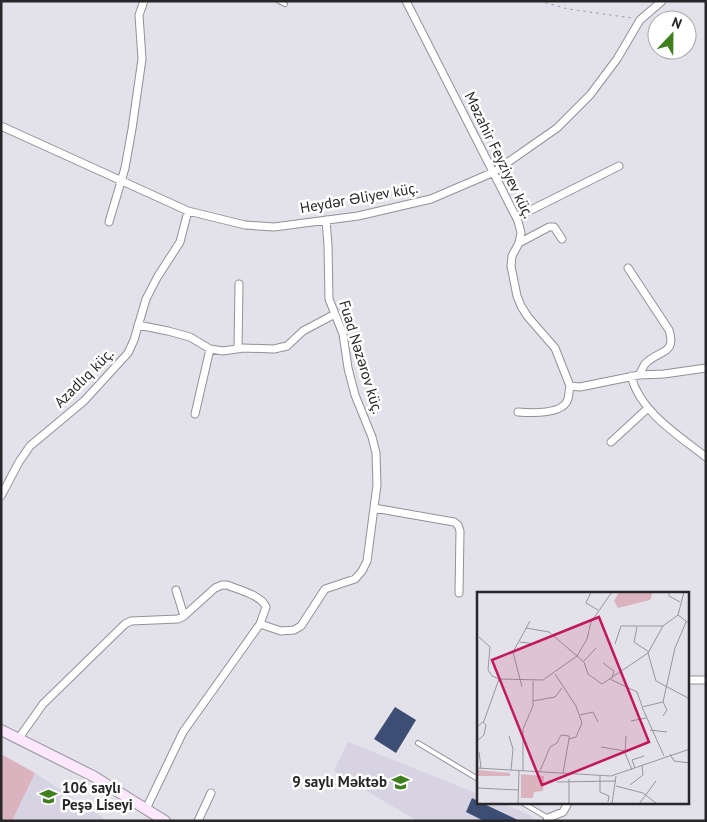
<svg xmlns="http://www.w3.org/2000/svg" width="707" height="822" viewBox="0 0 707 822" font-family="'PT Sans',sans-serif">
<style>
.built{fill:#d7d3e3}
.green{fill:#dbb3be}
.building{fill:#3d4e74}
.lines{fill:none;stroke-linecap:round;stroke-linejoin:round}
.service-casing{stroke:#929098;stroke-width:6}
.minor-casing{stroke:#929098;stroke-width:9}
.secondary-casing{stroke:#929098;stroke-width:12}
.path{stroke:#9c9aa1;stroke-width:1;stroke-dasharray:2.5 4;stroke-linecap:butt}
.service{stroke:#fff;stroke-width:4}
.minor{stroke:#fff;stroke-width:7}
.secondary{stroke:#fde7fc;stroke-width:10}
.labels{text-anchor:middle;stroke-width:5;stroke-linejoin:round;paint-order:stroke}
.street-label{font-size:15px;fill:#272629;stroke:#fff}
.poi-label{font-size:15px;font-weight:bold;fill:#272629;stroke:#fff;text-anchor:end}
.inset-road{fill:none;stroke:#98969d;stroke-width:1}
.view{fill:#c2185b;fill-opacity:0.15;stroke:#c2185b;stroke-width:2.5}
.inset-edge{fill:none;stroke:#272629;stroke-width:2.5}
</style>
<rect width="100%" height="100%" fill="#e3e1ea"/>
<path class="built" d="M348 742 478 794V803H502L530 815 535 821H417L334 771Z
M35 773 108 821H12Z"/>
<path class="green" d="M1 754 35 773 12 821H1Z"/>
<path class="building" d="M395 707 416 720 396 753 374 739Z
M472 798 478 801V803H482L520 821H484L466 812Z"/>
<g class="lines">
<defs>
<path id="service" d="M279 1 285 4
M418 743 478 779
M523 803 548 818"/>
<path id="minor" d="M406 1 518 221 521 233 519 243 512 256 511 266 517 296 521 306 528 317 555 348 570 386 580 387 639 375 664 374 706 368
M1 126 188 211 245 225 274 227 358 216 431 199 494 172 557 128 590 95 617 59 640 20 662 1
M517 217 619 166
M109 222 125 168 132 129 142 59 139 15 144 1
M519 243 549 227H554L562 239
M628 268 669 330C677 355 658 350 645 364 643 367 641 372 639 375
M138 325 168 331 190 337 210 349 223 351 243 348 274 349 287 346 303 331 335 314
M238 349 239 284
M631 376C640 412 678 435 706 457
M518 412C531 413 563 415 568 399 569 395 569 390 570 386
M195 414 210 349
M611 442 648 408
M1 496 19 462 30 446 84 401 128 353 134 340 146 299 158 276 180 242 188 211
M374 508 454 522 458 525 460 531 459 593
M176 590 184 616
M688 680H706
M19 738 43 704 125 624 131 621 178 619 184 616 215 588 222 585H227C239 590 261 595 266 607L260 624
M146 809 183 732 260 624 281 631 294 630 301 626 325 589 355 579 362 571 367 561 377 485 376 453 372 437 355 395 348 368 343 334 329 299 328 245 326 220
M198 821 211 793
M547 821 548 818 563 812 568 803"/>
<path id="secondary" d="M1 730 93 776 165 821"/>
</defs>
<use href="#service" class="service-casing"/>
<use href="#minor" class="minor-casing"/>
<use href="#secondary" class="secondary-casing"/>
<path class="path" d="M539 1 568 9 632 18"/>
<use href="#service" class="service"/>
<use href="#minor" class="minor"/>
<use href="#secondary" class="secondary"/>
</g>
<defs>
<symbol id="school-bare" viewBox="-9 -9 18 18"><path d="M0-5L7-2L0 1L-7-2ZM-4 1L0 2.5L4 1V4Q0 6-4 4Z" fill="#407f1e" stroke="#fff" stroke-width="2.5" paint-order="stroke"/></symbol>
</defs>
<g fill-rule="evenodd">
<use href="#school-bare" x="388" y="770" width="25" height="25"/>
<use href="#school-bare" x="36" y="784" width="25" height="25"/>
</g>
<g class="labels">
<g class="street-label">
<text transform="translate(499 155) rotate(64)" y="5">Məzahir Feyziyev küç.</text>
<text transform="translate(359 198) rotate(-10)" y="5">Heydər Əliyev küç.</text>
<text transform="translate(361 357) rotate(73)" y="5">Fuad Nəzərov küç.</text>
<text transform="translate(84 378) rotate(-45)" y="5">Azadlıq küç.</text>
</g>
<g class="poi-label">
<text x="387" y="787">9 saylı Məktəb</text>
<text x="62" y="793" text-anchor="start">106 saylı<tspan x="62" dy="17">Peşə Liseyi</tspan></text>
</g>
</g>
<g transform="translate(477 592)">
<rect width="212" height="212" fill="#e3e1ea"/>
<path d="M142 0H176L173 8 141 16 137 9ZM0 178 33 181V184H0ZM44 182 67 184 66 199 57 200 56 206H44Z" fill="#dbb3be"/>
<path class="inset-road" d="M114 0 109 11 121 18M192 0V4L203 10M207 0 201 23 213 32M160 35 157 50 172 60M49 36 72 40 107 70 111 82 125 92 171 61 186 34 201 23M2 45 13 55 11 78 15 84 22 87 66 88 100 64 110 47 114 30 135 0M43 50 58 52M138 52 144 34H186M171 61 179 89 213 107M106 70 119 56M126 71 137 79 135 86M78 82 99 114 105 131 99 145 92 147 86 181M133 87 160 100 165 114M45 95 36 60 53 29M56 109 78 105 85 96M103 123 116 120 121 130M186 124 190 118 186 110M154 129 169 126M0 135 7 129 22 87M173 138 190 140M32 144 36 157 34 178M149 144 148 161 155 178M0 149 7 143 9 133 6 130M124 155 148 159M2 160 4 176M193 162 197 169 213 171M187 164 165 115 186 110 198 56 209 30M0 176 134 184 213 157M158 176 155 168 167 164M46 178V137L56 114V89M63 179 73 155 80 151 84 143 92 144V147M123 184V200L132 204 131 210M80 190 139 189M153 193 166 183 165 173M139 194 166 201 180 212M0 196 41 198M41 212 42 179M92 212V187M135 212 139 184M162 212 179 189"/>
<path class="view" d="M122 25 172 150 65 193 15 68Z"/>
<rect width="212" height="212" class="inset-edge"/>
</g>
<rect width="707" height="822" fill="none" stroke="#272629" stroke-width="5"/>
<g transform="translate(672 35) rotate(22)"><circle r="24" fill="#ffffff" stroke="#a9a8a9"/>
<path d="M0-4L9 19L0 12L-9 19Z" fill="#407f1e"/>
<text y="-8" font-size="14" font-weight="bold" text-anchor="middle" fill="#272629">N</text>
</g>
</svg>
